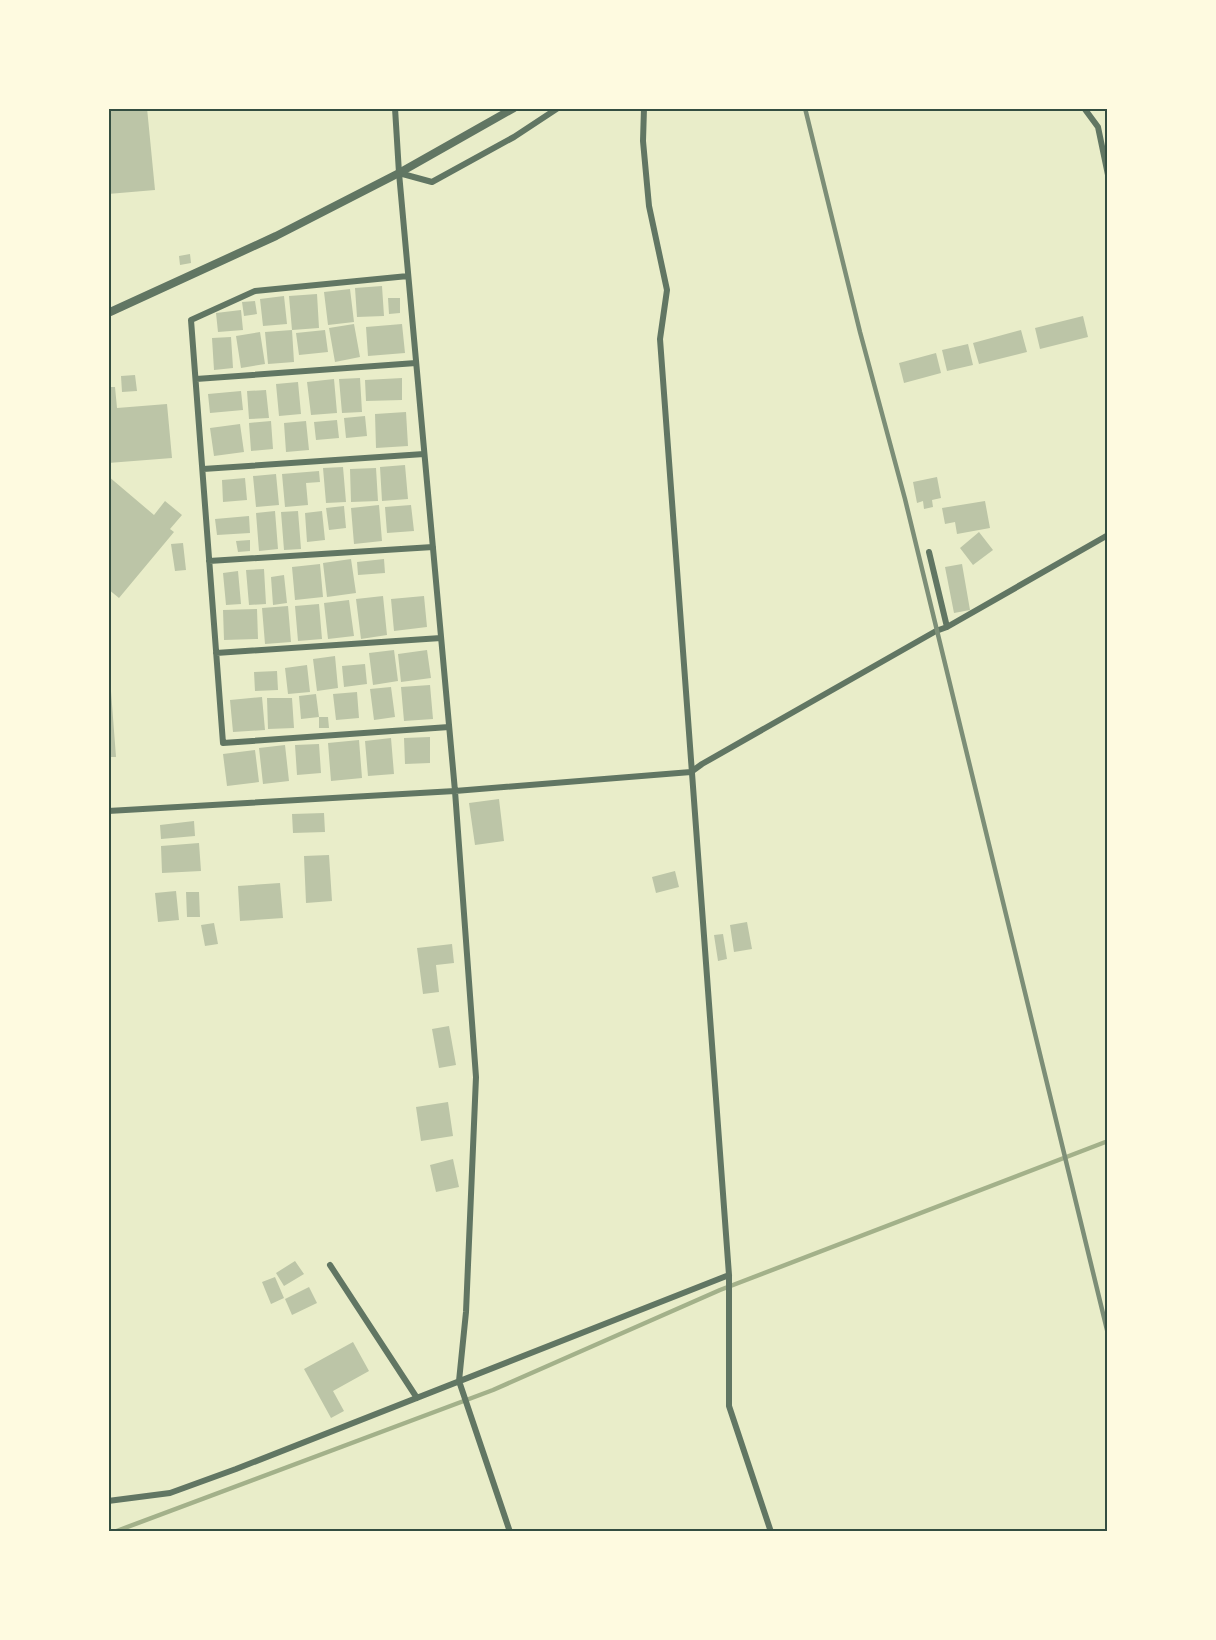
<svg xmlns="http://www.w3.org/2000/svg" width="1216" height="1640" viewBox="0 0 1216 1640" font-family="Cabin,sans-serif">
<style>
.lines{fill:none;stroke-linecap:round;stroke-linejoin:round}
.stream{stroke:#a3b18a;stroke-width:4.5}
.building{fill:#bcc5a7}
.minor{stroke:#617663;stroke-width:6}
.tertiary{stroke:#617663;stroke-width:8}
.rail{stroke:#7c8e77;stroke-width:4.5}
.neatline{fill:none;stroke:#344e41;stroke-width:2}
</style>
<rect width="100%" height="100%" fill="#e9edc9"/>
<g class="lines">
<path class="stream" d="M114 1532 493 1390 720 1290 1108 1141"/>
</g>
<path class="building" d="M108 108H147L155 190 108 194Z
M190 254 191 263 180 265 179 256Z
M382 286 384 316 357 317 355 288Z
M350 289 354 322 328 325 324 292Z
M317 294 319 328 292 330 294 362 268 364 265 332 292 330 289 296Z
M284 296 287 324 263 326 260 299Z
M388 298H400V313L389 314Z
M255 301 257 314 244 316 242 302Z
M241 310 243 330 218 332 216 313Z
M1083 316 1088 337 1040 349 1035 328Z
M354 324 360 357 335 362 329 328Z
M402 324 405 353 368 356 366 327Z
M325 330 328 352 299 355 296 333Z
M1021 330 1027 352 979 364 973 343Z
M260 332 265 364 241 368 236 336Z
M231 337 233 368 214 370 212 338Z
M968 344 973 365 947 371 942 350Z
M936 353 941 373 904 383 899 363Z
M135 375 137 391 122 392 121 376Z
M360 378 362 412 342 413 339 379Z
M402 378V400L366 401 365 380Z
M334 379 337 413 311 415 307 382Z
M298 382 301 414 279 416 276 384Z
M108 387H115L117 408 167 404 172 458 108 463Z
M266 390 269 418 249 419 247 391Z
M241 391 243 410 210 413 208 394Z
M406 412 408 446 376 448 375 414Z
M365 416 367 436 346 438 344 418Z
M337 420 339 438 316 440 314 422Z
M271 421 273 449 251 451 249 423Z
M306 421 309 450 286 452 284 423Z
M240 424 244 452 214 456 210 428Z
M405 465 408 499 382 501 380 467Z
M343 467 346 502 326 503 323 468Z
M376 468 378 501 351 502 350 469Z
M319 471 320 482 306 483 308 505 285 507 282 474Z
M276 474 279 505 256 507 253 476Z
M108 476 154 515 165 501 182 515 170 529 174 532 119 598 108 589Z
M937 477 941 498 932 500 933 507 924 509 923 501 917 503 913 482Z
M245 478 247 500 223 502 222 480Z
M985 501 990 528 957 534 955 522 945 524 942 508Z
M379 505 382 541 354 544 351 508Z
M411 505 414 531 387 533 385 507Z
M344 506 346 528 329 530 326 508Z
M275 511 278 549 259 551 256 513Z
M298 511 301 549 284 550 281 512Z
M322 511 325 540 307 542 305 513Z
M249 516 250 533 217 535 215 519Z
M979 532 993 550 973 565 960 548Z
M250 540V551L238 552 236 541Z
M183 543 186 570 175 571 171 544Z
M351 559 356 593 327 597 323 563Z
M384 559 385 573 358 575 357 562Z
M320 564 323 597 295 600 292 567Z
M962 564 970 610 954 613 945 567Z
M264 569 266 604 249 605 246 570Z
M238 571 241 604 226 605 223 573Z
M284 575 287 603 273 605 271 577Z
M383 596 387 635 361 639 356 599Z
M424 596 427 627 394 631 391 599Z
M349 600 354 636 328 639 324 603Z
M319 604 322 639 298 641 295 606Z
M288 606 291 642 265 644 262 608Z
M257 609 258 639 224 640 223 610Z
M394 650 398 681 373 685 369 653Z
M427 650 431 678 401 682 398 654Z
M335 656 338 688 317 691 313 659Z
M365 664 367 684 344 687 342 666Z
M307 665 310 692 288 694 285 668Z
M277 671 278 690 255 691 254 672Z
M108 678H110L116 757H108Z
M430 685 433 719 404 721 401 687Z
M391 687 395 717 374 720 370 689Z
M357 692 359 718 336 720 333 694Z
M316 694 319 717 301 719 299 696Z
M262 697 265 730 233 732 230 700Z
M267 698H292L294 728 268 729Z
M319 717H328L329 728H319Z
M430 737V763L405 764 404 738Z
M391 738 394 774 368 776 365 741Z
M359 740 362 778 331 781 328 743Z
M319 744 321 773 297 775 295 745Z
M285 745 289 781 263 784 259 748Z
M255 750 259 782 227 786 223 754Z
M499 799 504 841 475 845 469 803Z
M324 813 325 832 293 833 292 814Z
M194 821 195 836 161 839 160 825Z
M199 843 201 871 162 873 161 846Z
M329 855 332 901 306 903 304 856Z
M675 871 679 887 656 893 652 877Z
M280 883 283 918 240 921 238 886Z
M176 891 179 920 158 922 155 893Z
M186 892H199L200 917H187Z
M747 922 752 949 734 952 730 925Z
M214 923 218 944 205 946 201 925Z
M723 934 727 959 718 961 714 935Z
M452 944 454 963 436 965 439 992 423 994 417 948Z
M449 1026 456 1065 439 1068 432 1029Z
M448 1102 453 1136 421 1141 416 1107Z
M453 1159 459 1187 436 1192 430 1165Z
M295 1261 304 1274 284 1286 276 1273Z
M275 1277 284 1298 271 1304 262 1282Z
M309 1287 317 1303 292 1315 285 1299Z
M353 1342 369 1371 333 1391 344 1411 331 1418 304 1369Z"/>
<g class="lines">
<path class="minor" d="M395 108 399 173 455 791 476 1077 466 1312 459 1381 510 1532
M644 108 643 141 649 206 667 290 660 339 729 1275V1406L771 1532
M1084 108 1098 127 1108 175
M399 173 432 182 514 137 558 108
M1108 234V271
M408 276 255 291 191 320 223 743 449 727
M196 379 416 363
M203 469 424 454
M929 552 947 627
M209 561 433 547
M216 653 441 638
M108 811 455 791 691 772 702 764 936 631 947 627 1108 535
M330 1265 417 1398
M108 1501 170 1493 236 1469 729 1275"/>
<path class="tertiary" d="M108 313 276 236 399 173 514 108"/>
<path class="rail" d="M805 108 860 332 905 499 1108 1334"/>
</g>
<rect width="1216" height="1640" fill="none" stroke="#fefae0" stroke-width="219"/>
<rect x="110" y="110" width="996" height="1420" class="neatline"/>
</svg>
